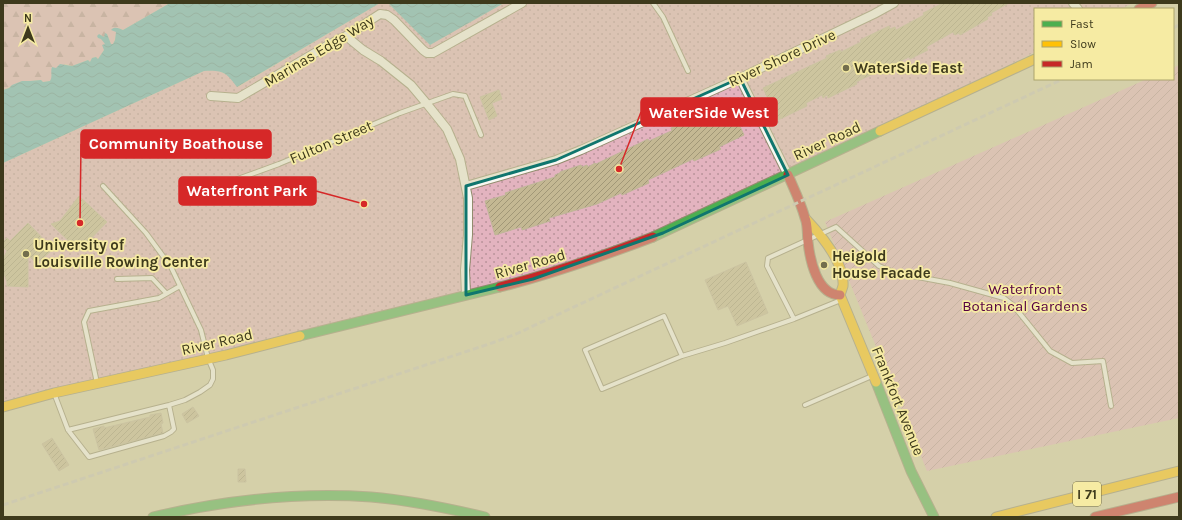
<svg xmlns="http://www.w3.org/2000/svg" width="1182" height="520" viewBox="0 0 1182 520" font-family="Karla,sans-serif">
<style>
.forest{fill:url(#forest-firs)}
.park{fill:url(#park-dots)}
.garden{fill:url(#garden-furrows)}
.water{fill:url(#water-waves)}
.building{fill:url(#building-hatch);stroke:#bfb698}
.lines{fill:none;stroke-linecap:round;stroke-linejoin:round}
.lane-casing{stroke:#918c6d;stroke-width:6}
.street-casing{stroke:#918c6d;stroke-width:10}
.fast-casing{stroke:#918c6d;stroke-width:11}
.slow-casing{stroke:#918c6d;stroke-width:11}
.jam-casing{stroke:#918c6d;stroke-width:11}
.lane{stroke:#f9f8f2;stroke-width:4}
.street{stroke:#f9f8f2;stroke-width:8}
.fast{stroke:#4caf50;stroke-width:9}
.slow{stroke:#ffc107;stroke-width:9}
.jam{stroke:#c62828;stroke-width:9}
.rail{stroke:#c6c4b8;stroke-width:3;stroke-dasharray:6 3;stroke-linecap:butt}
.marked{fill:none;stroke:#0f766e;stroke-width:3;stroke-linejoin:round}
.poi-dot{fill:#736e4d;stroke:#f6eba3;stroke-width:1.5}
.labels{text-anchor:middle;stroke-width:3.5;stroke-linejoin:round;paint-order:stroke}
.shield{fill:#f6eba3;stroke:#756f44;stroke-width:1}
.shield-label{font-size:14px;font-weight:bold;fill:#3e3a1c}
.street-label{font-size:15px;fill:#3e3a1c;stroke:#f6eba3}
.poi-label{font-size:15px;font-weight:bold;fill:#3e3a1c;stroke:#f6eba3;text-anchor:start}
.park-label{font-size:15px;fill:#550042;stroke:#f6eba3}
.leader{fill:none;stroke:#d62828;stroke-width:1.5}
.callout-dot{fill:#d62828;stroke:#f6eba3;stroke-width:1.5}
.callout{fill:#d62828;stroke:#d62828;stroke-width:1.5}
.callout-label{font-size:16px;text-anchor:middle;font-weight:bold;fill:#fff}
</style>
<defs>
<pattern id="forest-firs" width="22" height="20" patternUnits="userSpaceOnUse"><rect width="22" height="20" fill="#e3b3bf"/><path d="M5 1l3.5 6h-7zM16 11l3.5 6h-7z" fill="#b9939a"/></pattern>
<pattern id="park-dots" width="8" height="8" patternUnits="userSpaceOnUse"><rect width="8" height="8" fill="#e3b3bf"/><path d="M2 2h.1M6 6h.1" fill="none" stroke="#b9939a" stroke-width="1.8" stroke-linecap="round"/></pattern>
<pattern id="garden-furrows" width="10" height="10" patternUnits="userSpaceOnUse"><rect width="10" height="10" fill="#e3b3bf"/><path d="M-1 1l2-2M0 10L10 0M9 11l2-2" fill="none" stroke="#b9939a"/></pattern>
<pattern id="water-waves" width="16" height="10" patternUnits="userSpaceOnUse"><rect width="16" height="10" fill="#65b3bd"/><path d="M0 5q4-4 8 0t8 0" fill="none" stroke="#559399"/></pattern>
<pattern id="building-hatch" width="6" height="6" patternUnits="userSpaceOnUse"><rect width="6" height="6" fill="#c4b893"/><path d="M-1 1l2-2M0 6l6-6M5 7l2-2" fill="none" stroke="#a19777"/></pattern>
</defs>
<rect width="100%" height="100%" fill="#d6d0a9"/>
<path class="forest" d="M3 3H170L123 30 118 28C115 33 116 39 113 44H111L107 34 104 37 99 34 105 44 104 50 98 59 96 57 92 58 90 62 88 60 72 66 65 64 50 81 43 82 41 80 30 81H22L3 90Z"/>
<path class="park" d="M380 3H388L430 45 504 3H1133L1121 9H1035V52L788 175 663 233 533 279 3 409V163L204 71 217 70 229 76 238 87Z"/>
<path class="garden" d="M1179 65V418L927 471 825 222 1147 79H1173V68Z"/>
<path class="water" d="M170 3H380L237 87C226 72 223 70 204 71L3 163V90L9 88 12 85 22 81H30L41 80 43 82 50 81C53 76 50 72 52 67L56 68 60 64 72 66 88 60 90 62 92 58 96 57 98 59 104 50 102 45 105 44 101 39 98 38 97 36 99 34 104 37 105 33 107 34 111 44H113L115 40 116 32 111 30C114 26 119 28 123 30Z
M388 3H504L430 45Z"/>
<path class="building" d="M943 3H1009L991 13 992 15 987 17 988 19 960 35 959 33 955 35 953 32 926 47 928 50 910 59 909 57 856 82 857 84 828 98 827 95 823 98 822 95 806 103 807 106 778 120 763 88 827 58 826 56 840 50 841 52 861 42 860 40 889 26 890 29 895 27 896 30 924 15 923 13Z
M499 90 502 99 492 103 497 116 489 120 480 97Z
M729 103 744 135 719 147 721 149 694 161 693 159 648 180 649 183 622 195 621 193 597 204 549 218 550 221 522 230 521 227 495 235 485 201 506 195 505 193 555 177V175L560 173V172L581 165 582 167 587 165 588 167 595 163 596 164 640 143 648 139 649 141 669 132 672 131 671 128 704 113 705 114Z
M79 196 107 222 79 251 51 224 60 221Z
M28 223 53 249 37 264 28 255V287L7 286V282L3 271V259L7 251 3 247V242L7 238 10 241Z
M746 262 768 313 737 326 728 306 718 310 705 280Z
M193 407 199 416 187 423 182 414Z
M161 413 163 423 161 424 163 433 99 450 93 429 104 426V428L150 417V415Z
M52 438 69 465 59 471 42 444Z
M238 469H245L246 482H238Z"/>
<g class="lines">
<defs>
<path id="lane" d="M653 3 663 17 688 71
M235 180 279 164 400 113 453 94 465 96 481 135
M117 279 152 278 166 293
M841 300 794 319 767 266 768 258 836 227 879 266 896 273 950 283 1004 298 1013 305 1050 351 1072 363 1103 361 1111 406
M682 356 664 316 585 350 602 389 682 356 725 343 794 319
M97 383 84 322 89 311 159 298 180 286
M54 393 68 430 169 405 185 400 200 392 210 385 213 379V370L208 358 201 330 171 267 146 233 103 186
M805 405 872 376
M68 430 89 457 164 436 171 432 174 429 169 405"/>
<path id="street" d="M1073 3 1078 9
M346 36 363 50 381 61 411 85 427 104 447 129 460 159 468 198V235L465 270 466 295
M740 78 788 175
M211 96 238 98 330 44 346 36 380 14 387 15 394 20 423 50 427 53H433L522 3
M466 186 556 160 581 150 740 78 874 14 894 3"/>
<path id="fast" d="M653 237 880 131
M300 336 500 287
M876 382 911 471 934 517
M153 517C225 500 297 492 371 497 409 500 447 508 485 517"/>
<path id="slow" d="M880 131 1035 59
M806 219C821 235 845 263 843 286 842 289 841 292 840 295L876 382
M3 407 54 393 226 355 300 336
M996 517 1179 471"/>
<path id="jam" d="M1139 9 1152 3
M788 175C794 189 801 203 805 218 808 225 807 234 808 242 810 260 817 295 840 295
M500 287C552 274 603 256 653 237
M1095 517 1179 497"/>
</defs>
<use href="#lane" class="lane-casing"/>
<use href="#street" class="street-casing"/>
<use href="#fast" class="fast-casing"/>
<use href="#slow" class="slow-casing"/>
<use href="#jam" class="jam-casing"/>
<use href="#lane" class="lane"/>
<use href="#street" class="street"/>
<use href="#fast" class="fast"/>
<use href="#slow" class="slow"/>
<use href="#jam" class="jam"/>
<path class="rail" d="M1173 28 1179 25
M3 505 492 343 516 334 1063 79"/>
</g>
<path d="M0 0H1182V520H0ZM740 78 788 175 663 233 533 279 466 295V186L556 160Z" fill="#d6d0a9" fill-opacity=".55" fill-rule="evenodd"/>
<path class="marked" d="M740 78 788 175 663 233 533 279 466 295V186L556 160Z"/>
<g class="poi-dot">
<circle cx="846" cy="68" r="4"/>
<circle cx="26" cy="254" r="4"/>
<circle cx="824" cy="265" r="4"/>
</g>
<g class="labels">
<rect class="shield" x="1073" y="482" width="28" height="24" rx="3"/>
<g class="shield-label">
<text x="1087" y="499">I 71</text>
</g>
<g class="street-label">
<text transform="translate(319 51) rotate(-31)" y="5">Marinas Edge Way</text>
<text transform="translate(782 58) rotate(-25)" y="5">River Shore Drive</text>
<text transform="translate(827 141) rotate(-25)" y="5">River Road</text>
<text transform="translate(331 142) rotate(-23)" y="5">Fulton Street</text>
<text transform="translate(530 264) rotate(-16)" y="5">River Road</text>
<text transform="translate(217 342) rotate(-13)" y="5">River Road</text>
<text transform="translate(898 401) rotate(68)" y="5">Frankfort Avenue</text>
</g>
<g class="poi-label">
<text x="854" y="73">WaterSide East</text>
<text x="34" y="250">University of<tspan x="34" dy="17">Louisville Rowing Center</tspan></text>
<text x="832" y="261">Heigold<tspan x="832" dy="17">House Facade</tspan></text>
</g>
<g class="park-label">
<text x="1025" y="294">Waterfront<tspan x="1025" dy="17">Botanical Gardens</tspan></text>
</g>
</g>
<path class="leader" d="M619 169L641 112M80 223L81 144M364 204L316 191"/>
<g class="callout-dot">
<circle cx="619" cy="169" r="4"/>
<circle cx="80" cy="223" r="4"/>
<circle cx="364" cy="204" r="4"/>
</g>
<g class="callout">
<rect x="641" y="98" width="136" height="28" rx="4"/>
<rect x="81" y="130" width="190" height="28" rx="4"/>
<rect x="179" y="177" width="137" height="28" rx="4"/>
</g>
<g class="callout-label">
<text x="709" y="118">WaterSide West</text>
<text x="176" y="149">Community Boathouse</text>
<text x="247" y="196">Waterfront Park</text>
</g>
<rect width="1182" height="520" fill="none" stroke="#3e3a1c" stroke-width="8"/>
<rect x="1034" y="8" width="140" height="72" fill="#f6eba3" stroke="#aca46d"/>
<rect x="1042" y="21" width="20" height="6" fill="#4caf50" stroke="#aca46d"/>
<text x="1070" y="28" font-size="12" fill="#3e3a1c">Fast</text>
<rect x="1042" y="41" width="20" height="6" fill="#ffc107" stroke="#aca46d"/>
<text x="1070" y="48" font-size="12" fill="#3e3a1c">Slow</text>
<rect x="1042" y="61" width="20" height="6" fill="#c62828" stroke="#aca46d"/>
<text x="1070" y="68" font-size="12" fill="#3e3a1c">Jam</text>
<g transform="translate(28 28)" stroke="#f6eba3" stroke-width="3" paint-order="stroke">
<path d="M0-3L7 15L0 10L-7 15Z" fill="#3e3a1c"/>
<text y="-6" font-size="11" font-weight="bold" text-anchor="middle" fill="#3e3a1c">N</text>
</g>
</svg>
